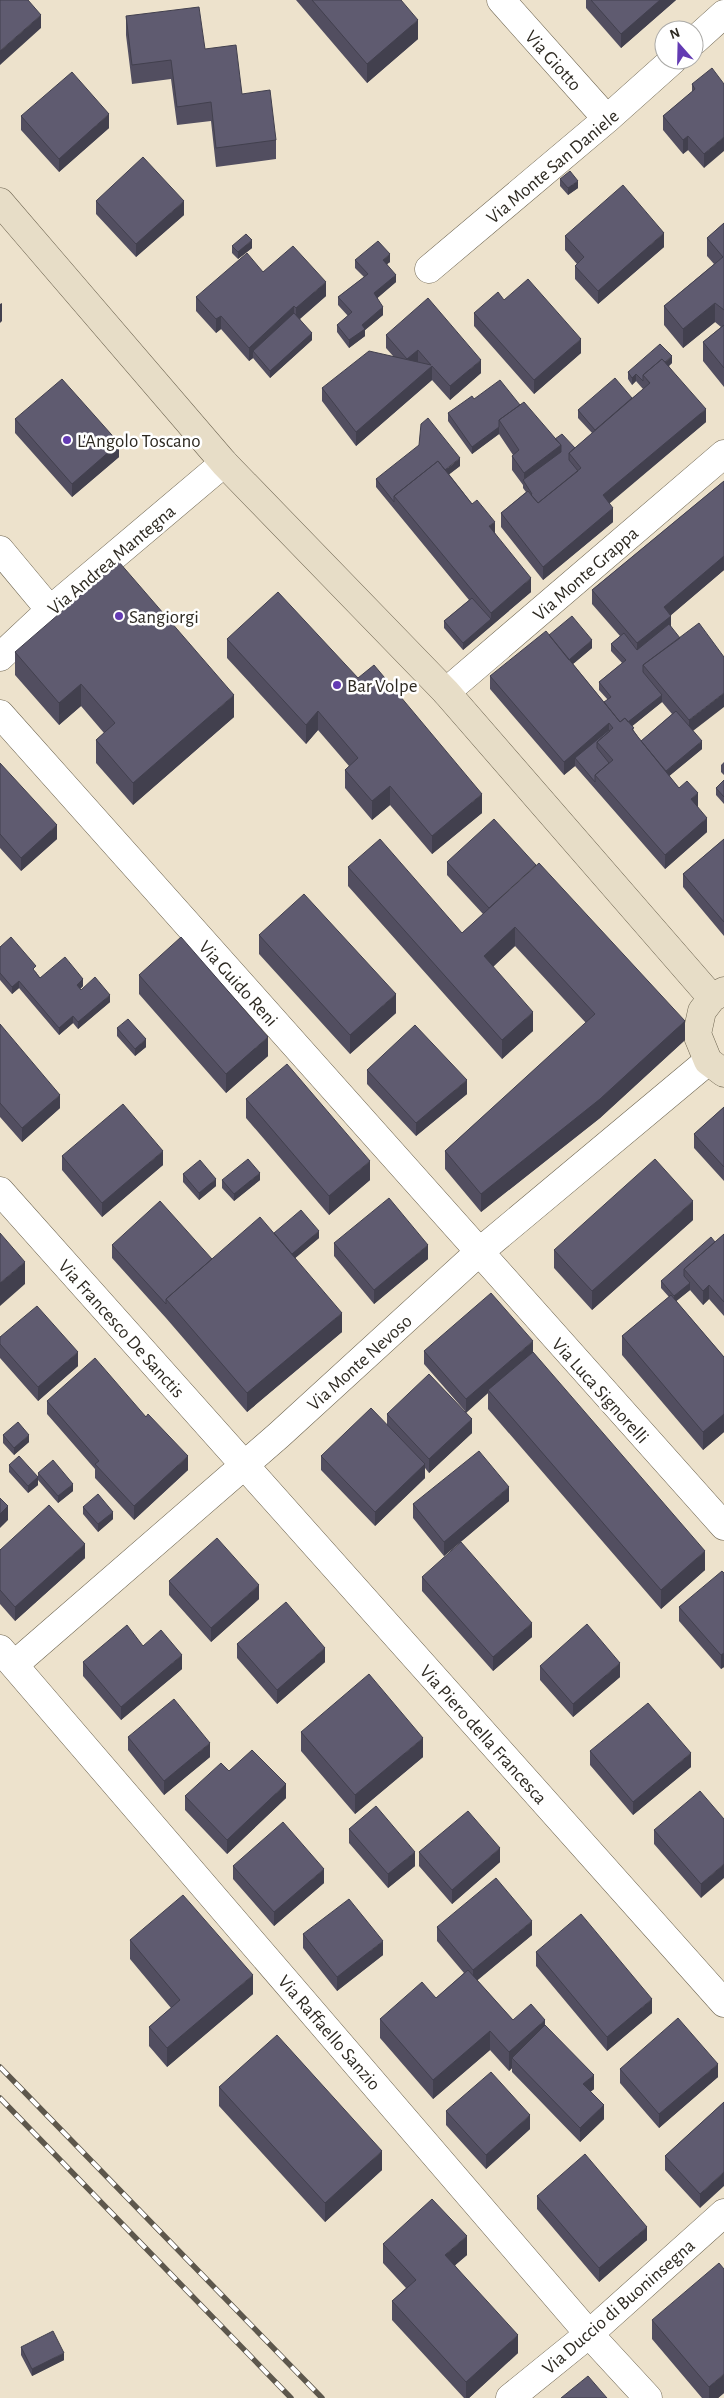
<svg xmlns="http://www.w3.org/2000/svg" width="724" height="2398" viewBox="0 0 724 2398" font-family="'Alegreya Sans',sans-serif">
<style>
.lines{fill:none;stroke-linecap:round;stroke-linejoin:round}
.street-casing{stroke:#6e6551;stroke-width:29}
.secondary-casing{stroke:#6e6551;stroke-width:29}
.street{stroke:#fff;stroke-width:28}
.secondary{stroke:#e7ddc7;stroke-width:28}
.rail-casing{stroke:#5d574c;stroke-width:5.5}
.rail{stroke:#fff;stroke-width:4;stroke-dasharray:11;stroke-linecap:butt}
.wall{fill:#524e60;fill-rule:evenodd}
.shaded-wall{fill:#42404e}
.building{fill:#5f5b70;stroke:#42404e}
.poi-dot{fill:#633bb3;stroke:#fff;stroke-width:2}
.labels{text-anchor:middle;stroke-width:5;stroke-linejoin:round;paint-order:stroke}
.street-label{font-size:19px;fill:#2e2a22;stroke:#fff}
.poi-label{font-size:19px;fill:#2e2a22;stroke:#fff;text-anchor:start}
</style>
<rect width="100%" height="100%" fill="#ede2cc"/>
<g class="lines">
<defs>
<path id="street" d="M501 0 607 119
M694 41 724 14
M429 269 607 119 673 60
M0 550 50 610
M0 657 50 610 224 463
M446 692 724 454
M0 714 724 1526
M0 1191 724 2003
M0 1649 589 2334 648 2398
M14 1665 279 1435 478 1253 708 1061
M510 2398 589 2334 724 2213"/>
<path id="secondary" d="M0 202 224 463 446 692 712 998
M724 991 712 998 702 1011 697 1034 708 1061 724 1073"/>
</defs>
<use href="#street" class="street-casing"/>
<use href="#secondary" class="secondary-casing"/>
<use href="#street" class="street"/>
<use href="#secondary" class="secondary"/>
<defs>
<path id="rail" d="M0 2067 322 2398
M0 2098 291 2398"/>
</defs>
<use href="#rail" class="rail-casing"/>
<use href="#rail" class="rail"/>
</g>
<path class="wall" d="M296 0H401L418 39 367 83Z
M586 0H676L621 48 586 8Z
M126 16 242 94 276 140V159L216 167 211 121 177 125 171 79 132 84 126 35Z
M692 84H724L704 168 688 150 683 154 663 130V116L692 92Z
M21 116 109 128 59 172 21 130Z
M560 179 578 188 568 195 560 186Z
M96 201 184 215 136 257 96 214Z
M724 223V387L703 361V342L721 327 715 322 683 348 664 325V306L714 264 707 256V238Z
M565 236 664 247 598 304 575 279V266L577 264 565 250Z
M232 246 252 248 238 259 232 253Z
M355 260 390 262 387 264 396 282 377 298 383 315 365 330V336L349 348 337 332V325L348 316 338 305V297L364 277 355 268Z
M263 272 326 296 300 319 312 340 270 378 253 358 249 361 221 329 216 333 196 311V297Z
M504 300 581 353 534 394 474 326V313Z
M386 335 481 373 450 400 432 380 356 446 322 401V388L393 356 386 348Z
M672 363 669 366 706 422 609 503 613 522 543 580 501 527V513L526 492 523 488V485L512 470V456L513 455 499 434 472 454 448 421V413L520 405 555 439 575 448 592 433 578 418V410L632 398 643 389 636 381 632 385 628 379V372Z
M15 419 119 457 72 497 15 433Z
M460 466 449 474 495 533 531 592 463 650 444 628V621L469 600 376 487V479Z
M724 481V573V570L671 615V627L693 731 702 749 669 776 679 788 698 807 707 832 665 869 575 766 564 775 490 689V676L549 635 592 648 573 664 604 702 608 700 599 690V682L622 663 611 651V644L620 636 592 604V590ZM662 702 672 714 641 741 634 731 632 726Z
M227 639 358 678 482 813 432 854 390 805 372 820 345 788V770L349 766 318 730 306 744 227 658Z
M15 652 234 717 133 805 96 763V740L104 733 81 706 59 725 15 675Z
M724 762V775L721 772V765Z
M0 763 57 839 21 871 0 848Z
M724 780V804L716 795V788Z
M724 839V936L683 887V874Z
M447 862 685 1040 600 1118 481 1212 445 1169V1151L586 1023 515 946 493 967 533 1031 502 1059 348 886V867L462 933 483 914 447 875Z
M259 935 396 1013 350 1054 259 954Z
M0 947 36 972 40 978 83 986 80 989 110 1002 78 1029 73 1023 59 1035 19 988 12 994 0 980Z
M139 975 268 1056 226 1093 139 994Z
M0 1024 60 1108 22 1142 0 1117Z
M117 1028 146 1047 135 1056 117 1036Z
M367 1070 467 1094 416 1136 367 1084Z
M246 1099 370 1180 329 1215 246 1118Z
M724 1107V1181L694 1148V1134Z
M62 1156 163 1165 102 1217 62 1170Z
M183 1174 216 1186 199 1200 183 1182Z
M222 1180H260L234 1201 222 1188Z
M693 1220 592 1310 554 1268V1250Z
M274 1233 319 1238 295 1258 342 1332 247 1412 166 1318 112 1258V1245L212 1259Z
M724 1234V1316L709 1299 703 1305 690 1290 676 1301 724 1357V1432L703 1450 622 1355V1336L669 1297 661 1288V1281L715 1242Z
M334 1243 428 1259 374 1304 334 1256Z
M0 1337 78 1366 38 1401 0 1358Z
M424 1351 533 1352 705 1570 661 1609 488 1409V1393L466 1412 472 1433 429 1473 425 1468V1478L375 1526 321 1470V1456L387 1425V1414L465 1411 424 1364Z
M47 1401 188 1470 134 1520 95 1478V1469L47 1414Z
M3 1435 29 1442 14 1455 3 1443Z
M9 1465 38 1477V1473L73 1491 58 1503 38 1480V1485L28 1493 9 1472Z
M509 1501 444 1556 413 1518V1504Z
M83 1507 113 1519 98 1532 83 1514Z
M0 1550 85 1558 15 1621 0 1604Z
M724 1573V1667L721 1669 679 1621V1607Z
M422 1577 532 1637 493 1671 422 1591Z
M169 1581 259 1599 211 1642 169 1595Z
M237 1644 325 1662 277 1704 237 1658Z
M143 1646 182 1669 121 1720 83 1676V1662Z
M540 1666 620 1677 573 1717 540 1680Z
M301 1732 423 1757 355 1814 301 1751Z
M128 1737 210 1757 164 1795 128 1750Z
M590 1751 691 1767 633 1815 590 1765Z
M229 1771 286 1798 227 1854 185 1810V1796Z
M724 1819 701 1898 654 1844V1830Z
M349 1829 415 1866 388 1888 349 1843Z
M419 1852 500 1862 452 1904 419 1866Z
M233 1866 324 1883 274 1926 233 1879Z
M437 1927 532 1935 477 1980 513 2020 545 2025 594 2089 590 2092 604 2119 580 2142 512 2072V2068L509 2071 490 2050 433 2099 380 2038V2019L436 1998 464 1973 437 1941Z
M303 1934 383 1955 337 1991 303 1948Z
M130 1940 253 1994 167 2067 149 2046V2027L171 2008 130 1959Z
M536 1952 652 2013 607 2051 536 1966Z
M620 2069 718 2077 659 2128 620 2083Z
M219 2087 382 2170 325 2222 219 2106Z
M724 2102 700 2208 665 2170V2156Z
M446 2111 530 2129 486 2169 446 2125Z
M537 2196 647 2240 599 2282 537 2209Z
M383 2244 467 2255 455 2265 518 2353 469 2398H464L392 2320V2301L406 2288 383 2263Z
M652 2320 724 2393 718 2398H702L652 2339Z
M21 2347 64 2360 32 2376 21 2355Z"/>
<path class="shaded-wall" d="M660 0H676L621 48V34Z
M41 15V28L0 65V51Z
M418 20V39L367 83V64Z
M109 114V128L59 172V159Z
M688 136V150L683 154V140Z
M724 137V151L704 168V154Z
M578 181V188L568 195V188Z
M184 201V215L136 257V244Z
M664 233V247L598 304V291Z
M252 240V248L238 259V252Z
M390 254V262L383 267V260Z
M396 275V282L374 301V293Z
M326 282V296L296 322V308Z
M2 303V321L0 323V304Z
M715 303V322L683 348V329Z
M294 306V320L253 351V358L249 361V348Z
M383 307V315L365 330V336L349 348V340L362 325Z
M221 316V329L216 333V319Z
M312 333V340L270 378V371Z
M581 339V353L534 394V380Z
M418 350V364L407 359Z
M672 356V363L649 383 646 379Z
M481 360V373L450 400V386Z
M432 366V380L356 446V432Z
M636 374V381L632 385V378Z
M706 409V422L603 509V495Z
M499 427V434L472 454V447Z
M119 443V457L72 497V484Z
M561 445V459L524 482V473Z
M460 458V466L442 480V473Z
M613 508V522L543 580V567Z
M495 522V536L489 526Z
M724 556V570L664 621V607Z
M531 578V592L463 650V643L491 619V613Z
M671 616V629L637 657V643Z
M592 640V648L567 669V661Z
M81 684V706L59 725V703Z
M724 693V707L689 734V720Z
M234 695V717L133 805V783Z
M662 695V702L620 736V728Z
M318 711V730L306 744V725Z
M609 723V737L597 742 575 758V766L564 775V762Z
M702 741V749L662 782V775Z
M390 786V805L372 820V801Z
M698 793V807L691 813V799Z
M482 794V813L432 854V836Z
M707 818V832L665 869V855Z
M57 825V839L21 871V858Z
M515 927V946L484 975V956Z
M83 979V986L77 992V985Z
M19 981V988L12 994V987Z
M396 994V1013L350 1054V1035Z
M110 995V1002L78 1029V1022Z
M533 1012V1031L502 1059V1040Z
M73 1016V1023L59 1035V1028Z
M685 1021V1040L600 1118 481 1212V1194Z
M268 1037V1056L226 1093V1074Z
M146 1039V1047L135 1056V1049Z
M467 1080V1094L416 1136V1123Z
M60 1095V1108L22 1142V1128Z
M163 1151V1165L102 1217V1203Z
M370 1161V1180L329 1215V1196Z
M260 1173V1180L234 1201V1194Z
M216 1179V1186L199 1200V1193Z
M693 1201V1220L592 1310V1291Z
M319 1231V1238L287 1265V1258Z
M428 1245V1259L374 1304V1290Z
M25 1262V1284L0 1306V1283Z
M690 1283V1290L674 1303V1296Z
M709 1285V1299L703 1305V1291Z
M342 1313V1332L247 1412V1393Z
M533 1341V1355L488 1390V1393L466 1413V1399Z
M78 1352V1366L38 1401V1387Z
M724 1414V1432L703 1450V1432Z
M472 1419V1433L429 1473V1459Z
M29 1435V1442L14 1455V1448Z
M188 1456V1470L134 1520V1506Z
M425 1464V1478L375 1526V1512Z
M38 1477V1485L28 1493V1486Z
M73 1484V1491L58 1503V1496Z
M509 1487V1501L444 1556V1542Z
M8 1506V1520L0 1528V1514Z
M113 1512V1519L98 1532V1524Z
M85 1544V1558L15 1621V1607Z
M705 1551V1570L661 1609V1590Z
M259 1585V1599L211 1642V1628Z
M532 1623V1637L493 1671V1657Z
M325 1648V1662L277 1704V1690Z
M724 1653V1667L721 1669V1655Z
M182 1655V1669L121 1720V1707Z
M620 1663V1677L573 1717V1704Z
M423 1738V1757L355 1814V1795Z
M210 1743V1757L164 1795V1781Z
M691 1753V1767L633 1815V1802Z
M286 1784V1798L227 1854V1840Z
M500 1848V1862L452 1904V1890Z
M415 1852V1866L388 1888V1874Z
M724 1864V1878L701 1898V1884Z
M324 1869V1883L274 1926V1912Z
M532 1921V1935L473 1984V1970Z
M383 1941V1955L337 1991V1977Z
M253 1975V1994L167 2067V2048Z
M652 1999V2013L607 2051V2037Z
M545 2020V2039L512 2058V2068L509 2071V2052Z
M490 2031V2050L433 2099V2080Z
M718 2064V2077L659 2128V2114Z
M594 2075V2089L583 2098V2084Z
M604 2105V2119L580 2142V2128Z
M530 2115V2129L486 2169V2155Z
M382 2151V2170L325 2222V2203Z
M724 2172V2186L700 2208V2194Z
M647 2227V2240L599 2282V2268Z
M467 2236V2255L445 2274V2255Z
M518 2335V2353L469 2398H466V2382Z
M64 2353V2360L32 2376V2369Z
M724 2374V2393L718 2398H709V2387Z"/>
<path class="building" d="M0 0H28L41 15 0 51Z
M312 0H401L418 20 367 64Z
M591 0H660L621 34Z
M199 7 205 49 236 45 242 94 270 90 276 140 216 148 211 102 177 107 171 60 132 65 126 16Z
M712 68 724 84V137L704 154 688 136 683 140 663 116 695 89 692 84Z
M72 72 109 114 59 159 21 116Z
M143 157 184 201 136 244 96 201Z
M570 171 578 181 568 188 560 179Z
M623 185 664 233 598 291 575 266 584 257 565 236Z
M724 223V310L715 303 683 329 664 306 723 257 707 238Z
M246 234 252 240 238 252 232 246Z
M378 241 390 254 383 260 396 275 374 293 383 307 362 325 365 329 349 340 337 325 352 312 338 297 368 274 355 260Z
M293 246 326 282 296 308 294 306 249 348 221 316 216 319 196 297 247 253 263 272Z
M528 279 581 339 534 380 474 313 498 292 504 300Z
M428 298 481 360 450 386 432 366 356 432 322 388 369 351 431 365 418 350 407 359 386 335Z
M294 313 312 333 270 371 253 351Z
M724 325V368L703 342Z
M660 344 672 356 665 362 662 359 643 375V381L636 374 632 378 628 372Z
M662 359 706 409 603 495 613 508 543 567 501 513 528 491 538 503 581 468 569 453 650 383 643 375Z
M615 378 632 398 595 430 578 410Z
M62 379 119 443 72 484 15 419Z
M500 380 520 405 499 420V427L472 447 448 413 472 396 474 399Z
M524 402 561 445 524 473 512 456 519 450 499 420Z
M428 418 460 458 445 470 438 461 394 496V502L376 479 419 445 421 424Z
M562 434 575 448 569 453V460L578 471 538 503 531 495 532 494 523 480 561 452V445L555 439Z
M438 461 472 504 477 500 495 522 489 526 531 578 491 613 394 496Z
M724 481V556L664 607 671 616 637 643 592 590Z
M119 562 234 695 133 783 96 740 115 723 81 684 59 703 15 652Z
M278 592 358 678 374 665 482 794 432 836 390 786 372 801 345 770 358 758 318 711 306 725 227 639Z
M472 598 491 619 463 643 444 621Z
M572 616 592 640 569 660 549 635Z
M699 623 724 657V693L689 720 643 665Z
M669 624 680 638 643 665V672L662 695 628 722 625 718 620 722 604 702 611 697 599 682 626 660 611 644 624 633 637 650Z
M546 631 620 722 625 718 634 728 632 729 638 737 679 788 687 781 698 793 691 799 707 818 665 855 595 775 613 760 597 742 613 728 609 723 564 762 490 676Z
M676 711 702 741 666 771 641 741Z
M609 730 610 731 597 742V748L609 763 595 775V782L575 758Z
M0 763 57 825 21 858 0 834Z
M724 780V797L716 788Z
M494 819 536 865 489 908 447 862Z
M380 839 462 933 539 863 685 1021 600 1099 481 1194 445 1151 595 1014 515 927 484 956 533 1012 502 1040 348 867Z
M724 839V922L683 874Z
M304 894 396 994 350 1035 259 935Z
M11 937 36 966 33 969 40 978 65 957 83 979 77 985 81 990 95 977 110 995 78 1022 73 1016 59 1028 19 981 12 987 0 973V947Z
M181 937 268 1037 226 1074 139 975Z
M128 1019 146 1039 135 1049 117 1028Z
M0 1024 60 1095 22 1128 0 1103Z
M415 1025 467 1080 416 1123 367 1070Z
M287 1064 370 1161 329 1196 246 1099Z
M123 1104 163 1151 102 1203 62 1156Z
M724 1107V1167L694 1134Z
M248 1159 260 1173 234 1194 222 1180Z
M655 1159 693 1201 592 1291 554 1250Z
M200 1160 216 1179 199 1193 183 1174Z
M389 1198 428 1245 374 1290 334 1243Z
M160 1201 212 1259 166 1299V1304L112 1245Z
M301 1210 319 1231 292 1254 274 1233Z
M260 1217 342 1313 247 1393 166 1299Z
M0 1233 25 1262 0 1283Z
M724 1234V1302L709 1285 703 1291 684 1269Z
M711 1237 715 1242 684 1269V1276L690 1283 674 1296 661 1281Z
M491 1293 533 1341 466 1399 424 1351Z
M671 1295 724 1357V1414L703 1432 622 1336Z
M37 1306 78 1352 38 1387 0 1344V1337Z
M533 1352 705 1551 661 1590 488 1390Z
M95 1358 146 1417 148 1414 188 1456 134 1506 95 1464 99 1461 47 1401Z
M429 1374 472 1419 429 1459 387 1414Z
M371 1408 425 1464 375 1512 321 1456Z
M18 1422 29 1435 14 1448 3 1435Z
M479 1451 509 1487 444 1542 413 1504Z
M19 1456 38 1477 28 1486 9 1465Z
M53 1460 73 1484 58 1496 38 1473Z
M98 1494 113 1512 98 1524 83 1507Z
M0 1498 8 1506 0 1514Z
M49 1505 85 1544 15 1607 0 1590V1550Z
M217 1538 259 1585 211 1628 169 1581Z
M461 1542 532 1623 493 1657 422 1577Z
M722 1571 724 1573V1653L721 1655 679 1607Z
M286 1602 325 1648 277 1690 237 1644Z
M587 1624 620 1663 573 1704 540 1666Z
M127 1625 143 1646 161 1630 182 1655 121 1707 83 1662Z
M369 1674 423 1738 355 1795 301 1732Z
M174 1699 210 1743 164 1781 128 1737Z
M648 1703 691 1753 633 1802 590 1751Z
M252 1750 286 1784 227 1840 185 1796 221 1763 229 1771Z
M700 1791 724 1819V1864L701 1884 654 1830Z
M376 1806 415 1852 388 1874 349 1829Z
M468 1811 500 1848 452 1890 419 1852Z
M283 1822 324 1869 274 1912 233 1866Z
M496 1878 532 1921 473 1970 437 1927Z
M183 1895 253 1975 167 2048 149 2027 180 2000 130 1940Z
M349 1899 383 1941 337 1977 303 1934Z
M581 1914 652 1999 607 2037 536 1952Z
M468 1970 513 2020 531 2004 545 2020 509 2052 490 2031 433 2080 380 2019 422 1982 436 1998Z
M678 2018 718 2064 659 2114 620 2069Z
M545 2025 594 2075 583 2084 604 2105 580 2128 512 2058Z
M277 2035 382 2151 325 2203 219 2087Z
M491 2072 530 2115 486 2155 446 2111Z
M724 2102V2172L700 2194 665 2156Z
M585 2154 647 2227 599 2268 537 2196Z
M432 2199 467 2236 445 2255 518 2335 466 2382 392 2301 416 2280 383 2244Z
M719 2263 724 2269V2374L709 2387 652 2320Z
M53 2331 64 2353 32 2369 21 2347Z
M588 2376 607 2398H561Z"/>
<g class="poi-dot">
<circle cx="67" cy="440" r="5"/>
<circle cx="119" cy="616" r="5"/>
<circle cx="337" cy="685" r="5"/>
</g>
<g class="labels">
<g class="street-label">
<text transform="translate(554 60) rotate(48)" y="7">Via Giotto</text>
<text transform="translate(552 166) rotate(-40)" y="7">Via Monte San Daniele</text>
<text transform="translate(111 559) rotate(-40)" y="7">Via Andrea Mantegna</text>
<text transform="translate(585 573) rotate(-41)" y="7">Via Monte Grappa</text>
<text transform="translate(239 983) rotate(48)" y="7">Via Guido Reni</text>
<text transform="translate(122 1328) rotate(48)" y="7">Via Francesco De Sanctis</text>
<text transform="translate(359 1362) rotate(-42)" y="7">Via Monte Nevoso</text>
<text transform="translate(601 1390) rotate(48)" y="7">Via Luca Signorelli</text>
<text transform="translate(484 1734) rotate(48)" y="7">Via Piero della Francesca</text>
<text transform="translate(330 2032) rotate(49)" y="7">Via Raffaello Sanzio</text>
<text transform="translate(618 2306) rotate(-41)" y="7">Via Duccio di Buoninsegna</text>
</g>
<g class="poi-label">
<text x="77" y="447">L'Angolo Toscano</text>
<text x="129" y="623">Sangiorgi</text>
<text x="347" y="692">Bar Volpe</text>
</g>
</g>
<g transform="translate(679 45) rotate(340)"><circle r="24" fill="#ffffff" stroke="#abaaa7"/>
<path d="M0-4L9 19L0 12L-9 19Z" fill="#633bb3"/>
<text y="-8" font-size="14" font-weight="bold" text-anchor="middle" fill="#2e2a22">N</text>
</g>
</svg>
